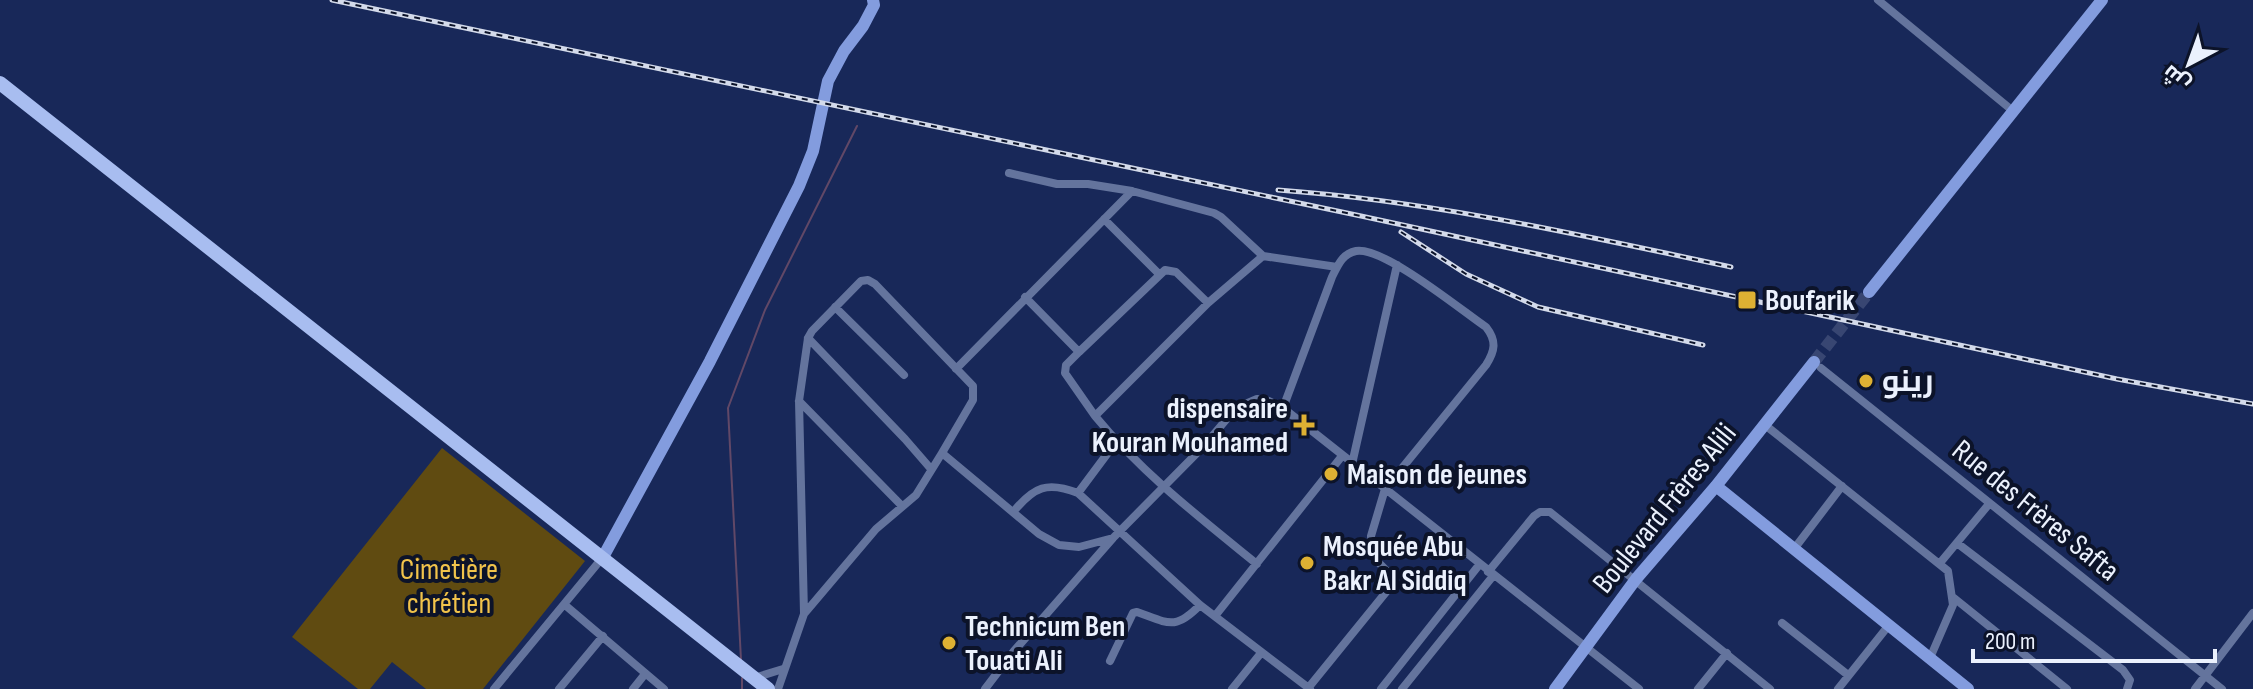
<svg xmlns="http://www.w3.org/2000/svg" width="2253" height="689" viewBox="0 0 2253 689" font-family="'Sofia Sans Condensed',Cairo,sans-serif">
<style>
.green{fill:#604b11}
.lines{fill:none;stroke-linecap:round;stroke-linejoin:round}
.stream{stroke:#614867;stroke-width:2}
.secondary-tunnel{stroke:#384672;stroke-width:12;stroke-dasharray:12 6;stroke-linecap:butt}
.minor{stroke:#64749d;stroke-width:8}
.secondary{stroke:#839cde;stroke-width:12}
.primary{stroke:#a8bdf0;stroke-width:14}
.rail-casing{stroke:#d3daea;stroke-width:5}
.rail{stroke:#0c1329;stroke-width:2;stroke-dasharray:6;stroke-linecap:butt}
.poi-dot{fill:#deb133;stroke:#0c1329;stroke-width:3}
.labels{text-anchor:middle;stroke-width:8;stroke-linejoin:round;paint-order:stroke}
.poi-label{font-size:30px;font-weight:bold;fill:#ebf1fd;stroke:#0c1329;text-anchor:start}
.street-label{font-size:30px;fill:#ebf1fd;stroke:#0c1329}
.park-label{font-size:30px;fill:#f1c34b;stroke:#0c1329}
</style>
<rect width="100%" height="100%" fill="#182859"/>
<path class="green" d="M442 448 585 561 483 689H426L392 662 370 689H358L292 637Z"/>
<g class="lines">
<path class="stream" d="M741 660 728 408 765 310 857 126
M742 678V689"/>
<path class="secondary-tunnel" d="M1814 362 1869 292"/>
<path class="minor" d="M1878 0 2013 111
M1009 173 1057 184H1088L1132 191
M1104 219 1159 274
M1263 256 1337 267
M1025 297 1079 352
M835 307 904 375
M808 338 905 439 931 469
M1821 368 2222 689
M956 369 1132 191 1214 213 1221 217 1263 256 1208 303 1095 416C1142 473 1199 517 1257 564
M799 401 902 506
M1283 408 1332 277C1338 265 1342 254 1356 251 1383 246 1461 310 1486 327 1497 341 1495 351 1486 365L1385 489 1371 536 1372 550 1377 561 1391 575V586L1309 687
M1095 416 1065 373 1066 365 1079 352 1165 270 1176 272 1208 303
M1765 425 1948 571 1953 605 1930 658
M1352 464 1397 265
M1078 493 1116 442
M1014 511C1034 487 1047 481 1078 493L1200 605 1310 689
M1957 543 2123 670 2130 680 2127 689
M1794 549 1842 486
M1940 563 1989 504
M1488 572 1534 516 1540 512H1550L1770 689
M1954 598 2067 689
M565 605 664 689
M804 613 799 401 808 338 812 331 861 281 868 280 875 284 973 386V400L942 453
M1215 616 1342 456
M1782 623 1848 675
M1110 661 1133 613 1137 612C1168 623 1175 631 1200 605
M754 678 783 669
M494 689 603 557
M559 689 603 636
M633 689 645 674
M778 689 804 614 876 529 916 495 942 453 1039 534 1059 545 1079 547 1113 538 1203 447 1236 408 1257 399 1269 401 1283 408 1639 689
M985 689 1014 651 1113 538
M1232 689 1261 653
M1381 689 1479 565
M1402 689 1493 576
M1698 689 1727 653
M1838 689 1889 625
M2195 689 2253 613"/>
<path class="secondary" d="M1869 292 2102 0
M1716 486 1968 689
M603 557 710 361 799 186 813 151 828 81 844 51 863 26 874 5 873 0
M1555 689 1636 579 1716 486 1814 362"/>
<path class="primary" d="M0 83 768 689"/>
<defs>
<path id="rail" d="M332 0 1361 216 2117 379 2253 404
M1278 190C1431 201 1581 235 1731 267
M1401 232 1466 274 1538 307 1703 345"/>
</defs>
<use href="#rail" class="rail-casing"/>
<use href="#rail" class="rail"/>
</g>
<g class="poi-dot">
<rect x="1737" y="290" width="20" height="20" rx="4"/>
<circle cx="1866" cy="381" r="8"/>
<path d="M1300 413h8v8h8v8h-8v8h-8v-8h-8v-8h8z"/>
<circle cx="1331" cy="474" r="8"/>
<circle cx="1307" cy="563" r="8"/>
<circle cx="949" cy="643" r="8"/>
</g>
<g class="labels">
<g class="poi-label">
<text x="1765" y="310">Boufarik</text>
<text x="1882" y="391">رينو</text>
<text x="1288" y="418" text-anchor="end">dispensaire<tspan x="1288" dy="34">Kouran Mouhamed</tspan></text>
<text x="1347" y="484">Maison de jeunes</text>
<text x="1323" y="556">Mosquée Abu<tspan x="1323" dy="34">Bakr Al Siddiq</tspan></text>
<text x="965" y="636">Technicum Ben<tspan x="965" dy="34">Touati Ali</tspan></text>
</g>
<g class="street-label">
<text transform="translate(1664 508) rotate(-51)" y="10">Boulevard Frères Alili</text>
<text transform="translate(2036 510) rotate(39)" y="10">Rue des Frères Safta</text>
</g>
<g class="park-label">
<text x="449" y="579">Cimetière<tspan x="449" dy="34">chrétien</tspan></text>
</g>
</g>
<g transform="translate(2189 64) rotate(221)" stroke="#0c1329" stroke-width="6" paint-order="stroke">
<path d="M0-6L14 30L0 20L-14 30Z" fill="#ebf1fd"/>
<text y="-12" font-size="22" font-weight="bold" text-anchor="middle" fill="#ebf1fd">ش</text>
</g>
<path d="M1973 649v12h242v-12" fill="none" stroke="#ebf1fd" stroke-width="4"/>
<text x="1985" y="649" font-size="24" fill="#ebf1fd" stroke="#0c1329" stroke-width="6" paint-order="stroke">200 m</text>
</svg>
